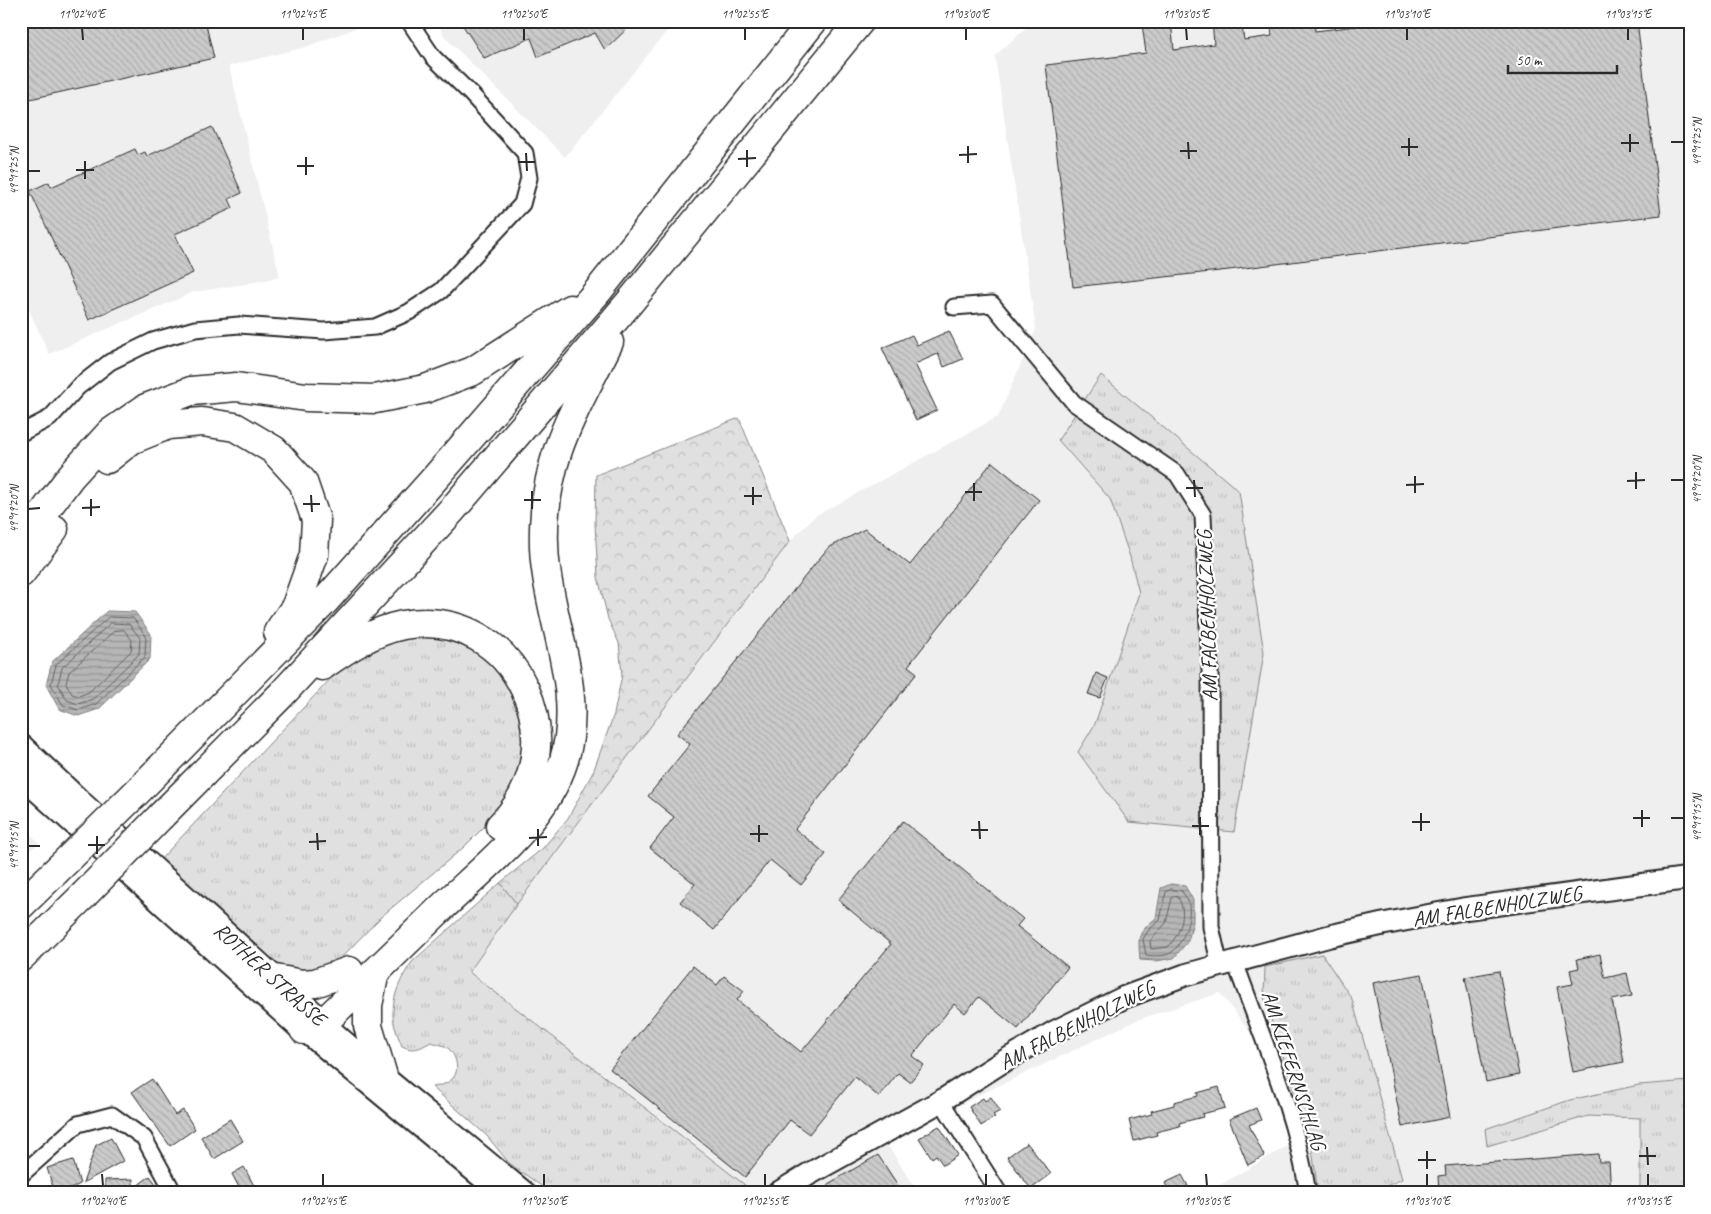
<svg xmlns="http://www.w3.org/2000/svg" width="1711" height="1214" viewBox="0 0 1711 1214" font-family="Caveat,sans-serif">
<style>
.built{fill:#efefef}
.grass{fill:url(#grass-tufts);stroke:#868686}
.forest{fill:url(#forest-crowns);stroke:#868686}
.water{fill:url(#water-rules);stroke:#7e7e7e}
.lines{fill:none;stroke-linecap:round;stroke-linejoin:round}
.shore{stroke:#636363;stroke-width:1}
.building{fill:url(#building-back-hatch);stroke:#2b2b2b}
.street-casing{stroke:#2b2b2b;stroke-width:19}
.secondary-casing{stroke:#2b2b2b;stroke-width:25}
.primary-casing{stroke:#2b2b2b;stroke-width:28}
.highway-casing{stroke:#2b2b2b;stroke-width:31}
.street{stroke:#fff;stroke-width:15}
.secondary{stroke:#fff;stroke-width:21}
.primary{stroke:#fff;stroke-width:24}
.highway{stroke:#fff;stroke-width:28}
.highway-bridge-casing{stroke:#2b2b2b;stroke-width:31;stroke-linecap:butt}
.highway-bridge{stroke:#fff;stroke-width:28}
.ticks{fill:none;stroke:#2b2b2b;stroke-width:2}
.labels{text-anchor:middle;stroke-width:4.5;stroke-linejoin:round;paint-order:stroke}
.street-label{font-size:21px;fill:#2b2b2b;stroke:#fff}
.neatline{fill:none;stroke:#2b2b2b;stroke-width:2}
.ticks-label{font-size:12px;text-anchor:middle;fill:#2b2b2b}
</style>
<defs>
<pattern id="grass-tufts" width="24" height="20" patternUnits="userSpaceOnUse" patternTransform="scale(1.25)"><rect width="24" height="20" fill="#e0e0e0"/><path d="M3 7l-1-3M5 7V3M7 7l1-3M15 17l-1-3M17 17v-4M19 17l1-3" fill="none" stroke="#c0c0c0"/></pattern>
<pattern id="forest-crowns" width="20" height="18" patternUnits="userSpaceOnUse" patternTransform="scale(1.25)"><rect width="20" height="18" fill="#e0e0e0"/><path d="M2 6a3 3 0 1 1 6 0M12 15a3 3 0 1 1 6 0" fill="none" stroke="#c0c0c0"/></pattern>
<pattern id="water-rules" width="6" height="5" patternUnits="userSpaceOnUse" patternTransform="scale(1.25)"><rect width="6" height="5" fill="#b6b6b6"/><path d="M0 2.5h6" fill="none" stroke="#949494"/></pattern>
<pattern id="building-back-hatch" width="6" height="6" patternUnits="userSpaceOnUse" patternTransform="scale(1.25)"><rect width="6" height="6" fill="#cbcbcb"/><path d="M-1 5l2 2M0 0l6 6M5-1l2 2" fill="none" stroke="#aeaeae"/></pattern>
</defs>
<rect width="100%" height="100%" fill="#fff"/>
<filter id="ink" filterUnits="userSpaceOnUse"><feTurbulence type="fractalNoise" baseFrequency=".02" numOctaves="2"/><feDisplacementMap in="SourceGraphic" scale="10" xChannelSelector="R" yChannelSelector="G"/><feConvolveMatrix kernelMatrix="1 2 1 2 8 2 1 2 1" color-interpolation-filters="sRGB"/></filter>
<g filter="url(#ink)">
<path class="built" d="M21 21H376L305 47 229 66 280 277 245 284 194 292 49 354 21 292Z
M436 21H675L565 157 445 37Z
M1033 21H1690V1193H1206L1289 1145 1255 1039 1220 993 1137 1020 973 1098 888 1146 919 1193H759L745 1185 469 972 517 904 790 541 815 516 998 417 1036 329 995 56Z
M21 824 39 843 21 858Z"/>
<path class="grass" d="M1101 375 1239 491 1264 653 1234 832 1129 822 1078 752 1095 724 1139 593 1130 557 1110 499 1058 440Z
M397 634 453 635 495 659 525 709 527 755 502 809 464 847 382 916 338 961 307 972 281 969 157 863 336 673 353 656Z
M500 883 517 904 469 972 745 1185 731 1193H551L509 1163 487 1136 432 1087C439 1086 448 1084 453 1078 460 1070 456 1056 449 1049 445 1045 437 1044 431 1042 420 1048 414 1052 402 1046 398 1036 392 1023 393 1012 393 994 402 976 412 962Z
M1322 954 1352 999 1402 1179 1371 1193H1318L1312 1148 1264 997 1265 967Z
M1690 1081V1193H1640V1118L1588 1116 1487 1146 1485 1129 1570 1100 1639 1085Z"/>
<path class="forest" d="M739 418 790 541 517 904 500 883 543 848 568 818 593 772 614 714 622 675 619 643 608 619 598 577 595 524 596 475Z"/>
<path class="water" d="M107 611 135 612 151 634 150 659 99 709 78 716 59 709 46 685 52 662Z
M1171 884 1185 886 1193 900V922L1188 941 1174 958 1156 961 1140 960C1138 935 1137 934 1156 918L1161 888Z"/>
<g class="lines">
<path class="shore" d="M109 617 133 618 146 636 145 657 96 704 78 710 63 705 51 684 56 665Z
M111 623 129 624 140 638 139 654 93 699 78 704 67 700 58 684 62 668Z
M124 630 132 640 131 651 89 692 79 696 72 694 66 683 69 672 114 631Z
M1172 889 1182 891C1183 894 1187 898 1188 901 1193 916 1184 942 1172 952 1166 957 1153 956 1146 955L1143 939 1148 931 1160 920 1166 892Z
M1174 896 1178 897C1188 914 1180 934 1168 947L1151 949 1150 941 1166 923 1172 898Z"/>
</g>
<path class="building" d="M21 21H205L214 58 21 101Z
M460 21H635L605 50 595 33 538 57 531 38 484 58Z
M1161 21H1171L1174 50 1214 44 1212 21H1241L1244 40 1272 36 1270 21H1314L1315 31 1357 26V21H1637L1661 215 1229 270 1073 287 1046 65 1146 53 1142 24Z
M212 127 242 193 229 199 233 208 175 234 193 273 89 320 30 191 49 182 51 187 135 149 138 155 145 152 147 156Z
M949 331 963 359 944 367 938 354 915 364 937 410 916 420 882 348 912 335 917 345Z
M992 462 1039 500 908 666 917 673 795 829 826 854 801 885 770 860 714 930 680 902 695 884 650 848 674 817 648 796 690 744 677 734 828 548 865 529 910 565Z
M1096 673 1108 678 1100 698 1088 694Z
M903 821 1023 919 1017 926 1068 967 1018 1029 979 997 965 1013 954 1004 912 1056 924 1065 910 1082 898 1073 879 1097 855 1077 809 1134 790 1120 745 1177 610 1069 693 966 717 985 724 976 744 991 737 1000 801 1052 891 944 838 900Z
M1600 954 1605 978 1627 973 1632 996 1612 1000 1624 1062 1573 1072 1557 987 1573 984 1570 970 1579 968 1577 959Z
M1499 971 1519 1075 1486 1082 1465 977Z
M1422 974 1450 1117 1402 1127 1373 983Z
M152 1079 175 1115 183 1110 195 1129 170 1146 132 1092Z
M1219 1087 1225 1108 1202 1114 1203 1117 1179 1123 1180 1126 1156 1132 1157 1135 1134 1141 1129 1120 1152 1114 1151 1111 1174 1105V1102L1198 1096 1197 1093Z
M991 1097 1000 1111 993 1115 995 1117 981 1126 969 1107 983 1098 985 1101Z
M1256 1108 1261 1120 1249 1125 1264 1156 1248 1165 1229 1119Z
M230 1119 243 1141 214 1159 201 1137Z
M939 1126 958 1155 943 1165 936 1155 932 1158 919 1138Z
M111 1138 123 1161 83 1183 96 1145Z
M1027 1143 1051 1174 1031 1189 1007 1157Z
M1598 1154 1599 1162H1609L1611 1193H1439L1438 1176 1446 1175 1445 1166Z
M878 1155 903 1193H833L828 1184Z
M73 1160 80 1184 63 1193H55L47 1168Z
M244 1167 258 1193H242L232 1174Z
M1182 1175 1188 1186 1175 1193H1170L1165 1183Z
M150 1176 163 1193H105V1180L133 1179V1189Z"/>
<g class="lines">
<defs>
<path id="street" d="M954 307 992 304 1074 403 1177 474 1203 515 1210 670 1211 927 1220 966
M21 433 50 418 78 387 110 362 153 341 195 329 239 325 324 331 375 327 409 312 441 291 522 204 529 178 525 153 471 94 433 57 409 21
M1235 962C1262 1038 1295 1112 1308 1193
M941 1101 999 1193
M21 1175 78 1124 112 1115 144 1138 174 1193
M21 1191 22 1193"/>
<path id="secondary" d="M323 1023 383 1076 525 1193
M304 1030 501 1193
M778 1193 809 1174 941 1101 999 1064 1054 1032 1125 997 1185 975 1330 936 1383 924 1463 909 1690 878"/>
<path id="primary" d="M21 747 78 801 323 1023
M21 774 304 1030"/>
<path id="highway" d="M107 459 131 440 168 425 202 422 235 427 274 450 303 482 316 520 314 555 296 606 278 632
M21 543 71 476 110 433 146 408 191 391 236 387 306 397 375 399 425 389 473 371 570 309
M21 573 54 529
M322 666C346 649 373 631 403 625 518 605 580 748 500 826
M134 795 325 601 436 477 598 291 813 21
M161 816 281 695 452 510 629 303 860 21
M21 905 55 872
M21 957 83 896
M375 972 368 1005V1026L383 1076
M275 979 302 984 315 983 349 971
M304 1030 323 1023C361 986 399 949 437 912 482 869 545 822 564 760 583 698 556 637 547 576 540 535 545 489 558 450 571 412 592 377 609 342"/>
</defs>
<use href="#street" class="street-casing"/>
<use href="#secondary" class="secondary-casing"/>
<use href="#primary" class="primary-casing"/>
<use href="#highway" class="highway-casing"/>
<use href="#street" class="street"/>
<use href="#secondary" class="secondary"/>
<use href="#primary" class="primary"/>
<use href="#highway" class="highway"/>
<defs>
<path id="highway-bridge" d="M55 872 134 795
M83 896 161 816"/>
</defs>
<use href="#highway-bridge" class="highway-bridge-casing"/>
<use href="#highway-bridge" class="highway-bridge"/>
</g>
</g>
<path class="ticks" d="M82 28 83 40M303 28V40M524 28V40M745 28V40M966 28V40M1186 28 1187 40M1407 28V40M1628 28V40M1630 134V152M1409 138V156M1188 142 1189 159M1671 142H1684M1621 143H1639M968 146V163M1401 147H1418M747 150V167M1180 151H1197M526 153 527 171M959 155 977 154M306 157V175M738 159 756 158M85 161V179M518 162H535M297 166H314M76 170H94M28 171H40M1636 472V489M1415 476V493M1194 480 1195 497M1671 480H1684M1627 481 1645 480M974 483V501M1406 485 1424 484M753 487V505M1186 488H1203M532 491V509M965 492H982M311 495 312 512M744 496H762M91 499V516M524 500H541M303 504H320M82 508 100 507M28 509 40 508M1642 810V827M1421 813V831M1200 817V835M1633 818H1650M1671 818H1684M979 821 980 839M1412 822H1430M759 825V842M1192 826H1209M538 829V846M971 830H988M317 833 318 850M750 834H768M97 836V854M529 838 547 837M309 842 326 841M88 845H105M28 846H40M1647 1147 1648 1165M1427 1151V1169M1639 1156H1656M1418 1160H1436M102 1174 103 1186M323 1174V1186M544 1174V1186M765 1174V1186M986 1174V1186M1206 1174 1207 1186M1427 1174V1186M1648 1174V1186"/>
<g class="labels">
<g class="street-label">
<text transform="translate(1207 616) rotate(-92)" y="7">AM FALBENHOLZWEG</text>
<text transform="translate(1497 906) rotate(-9)" y="7">AM FALBENHOLZWEG</text>
<text transform="translate(270 974) rotate(42)" y="7">ROTHER STRASSE</text>
<text transform="translate(1077 1025) rotate(-27)" y="7">AM FALBENHOLZWEG</text>
<text transform="translate(1294 1070) rotate(72)" y="7">AM KIEFERNSCHLAG</text>
</g>
</g>
<rect width="1711" height="1214" fill="none" stroke="#fff" stroke-width="55"/>
<path d="M1508 65v8h109v-8" fill="none" stroke="#2b2b2b" stroke-width="2.5"/>
<text x="1516" y="65" font-size="15" fill="#2b2b2b" stroke="#ffffff" stroke-width="4" paint-order="stroke">50 m</text>
<rect x="28" y="28" width="1656" height="1158" class="neatline"/>
<g class="ticks-label">
<text x="82" y="18">11°02'40"E</text>
<text x="303" y="18">11°02'45"E</text>
<text x="524" y="18">11°02'50"E</text>
<text x="745" y="18">11°02'55"E</text>
<text x="966" y="18">11°03'00"E</text>
<text x="1186" y="18">11°03'05"E</text>
<text x="1407" y="18">11°03'10"E</text>
<text x="1628" y="18">11°03'15"E</text>
<text transform="translate(1697 142) rotate(-90)" y="4">49°19'25"N</text>
<text transform="translate(14 171) rotate(-90)" y="4">49°19'25"N</text>
<text transform="translate(1697 480) rotate(-90)" y="4">49°19'20"N</text>
<text transform="translate(14 509) rotate(-90)" y="4">49°19'20"N</text>
<text transform="translate(1697 818) rotate(-90)" y="4">49°19'15"N</text>
<text transform="translate(14 846) rotate(-90)" y="4">49°19'15"N</text>
<text x="103" y="1205">11°02'40"E</text>
<text x="323" y="1205">11°02'45"E</text>
<text x="544" y="1205">11°02'50"E</text>
<text x="765" y="1205">11°02'55"E</text>
<text x="986" y="1205">11°03'00"E</text>
<text x="1207" y="1205">11°03'05"E</text>
<text x="1427" y="1205">11°03'10"E</text>
<text x="1648" y="1205">11°03'15"E</text>
</g>
</svg>
